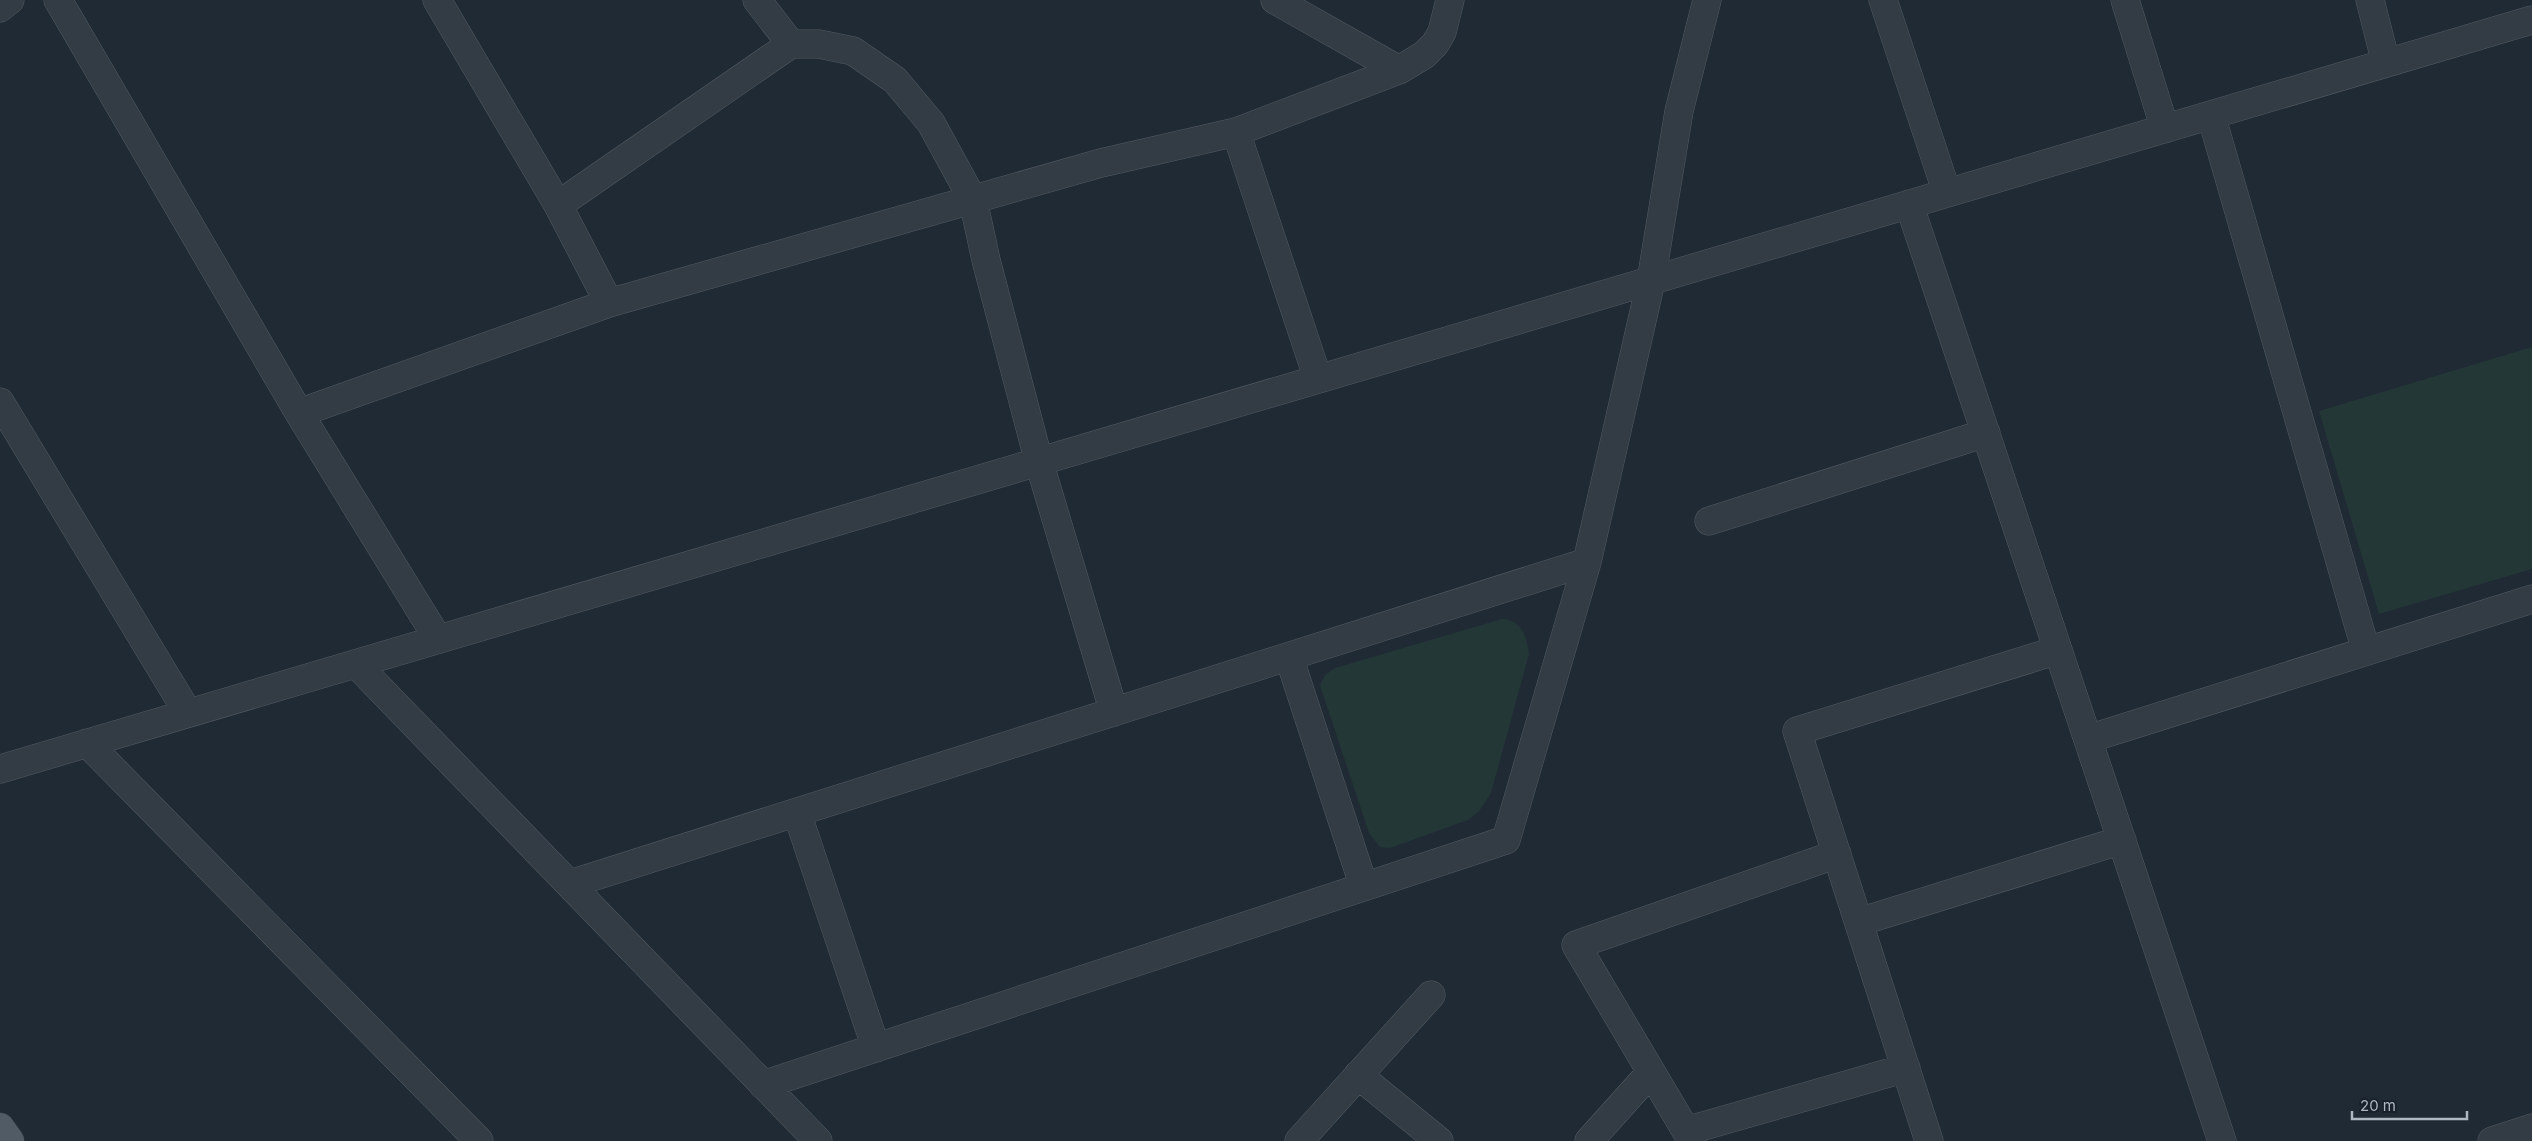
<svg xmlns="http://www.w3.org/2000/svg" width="2532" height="1141" viewBox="0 0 2532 1141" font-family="Inter,sans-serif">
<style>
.green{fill:#233737}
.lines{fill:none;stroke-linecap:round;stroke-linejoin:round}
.street-casing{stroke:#515a63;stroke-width:29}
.primary-casing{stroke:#3d454f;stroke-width:29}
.street{stroke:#333c45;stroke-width:28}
.primary{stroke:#515b66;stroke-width:28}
</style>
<rect width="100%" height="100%" fill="#202a35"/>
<path class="green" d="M2532 347V569L2379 614 2319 411Z
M1502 619C1522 620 1527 637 1529 654L1491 793 1479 811 1468 820 1390 848 1380 847 1369 833 1320 685 1325 675 1335 668Z"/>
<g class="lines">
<defs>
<path id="street" d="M58 0 299 413 438 639
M437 0 558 205 609 303
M757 0 791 44
M1275 0 1399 70
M1883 0 1947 193
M2125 0 2165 129
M2370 0 2386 63
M0 8 10 0
M2211 115 2366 651
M1236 132 1318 379
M1909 204 2222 1141
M558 205 791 44H819L853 51 895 80 931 123 973 200 986 260 1039 462 1114 712
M0 402 188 713
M299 413 609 303 1101 163 1236 132 1399 70 1424 55 1435 44 1442 32 1450 0
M1709 521 1986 433
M1289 657 1364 887
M356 664 818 1141
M2088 739 2532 599
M87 743 479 1141
M0 769 2532 20
M797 813 876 1048
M570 884 1587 562
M1859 922 2122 840
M1358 1075 1439 1141
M763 1085 1506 840 1587 562 1651 281 1679 111 1707 0
M1686 1131 1906 1068
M1299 1141 1431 995
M1589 1141 1651 1072
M1692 1141 1576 945 1837 854
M1929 1141 1797 731 2058 650
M2492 1141 2532 1128"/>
<path id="primary" d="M0 1127 10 1141"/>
</defs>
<use href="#street" class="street-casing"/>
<use href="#primary" class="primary-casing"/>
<use href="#street" class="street"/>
<use href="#primary" class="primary"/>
</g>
<path d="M2352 1111v8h115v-8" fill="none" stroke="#adb7c2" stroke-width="2.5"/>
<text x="2360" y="1111" font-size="15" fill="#adb7c2" stroke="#19212a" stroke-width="4" paint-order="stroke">20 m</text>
</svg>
